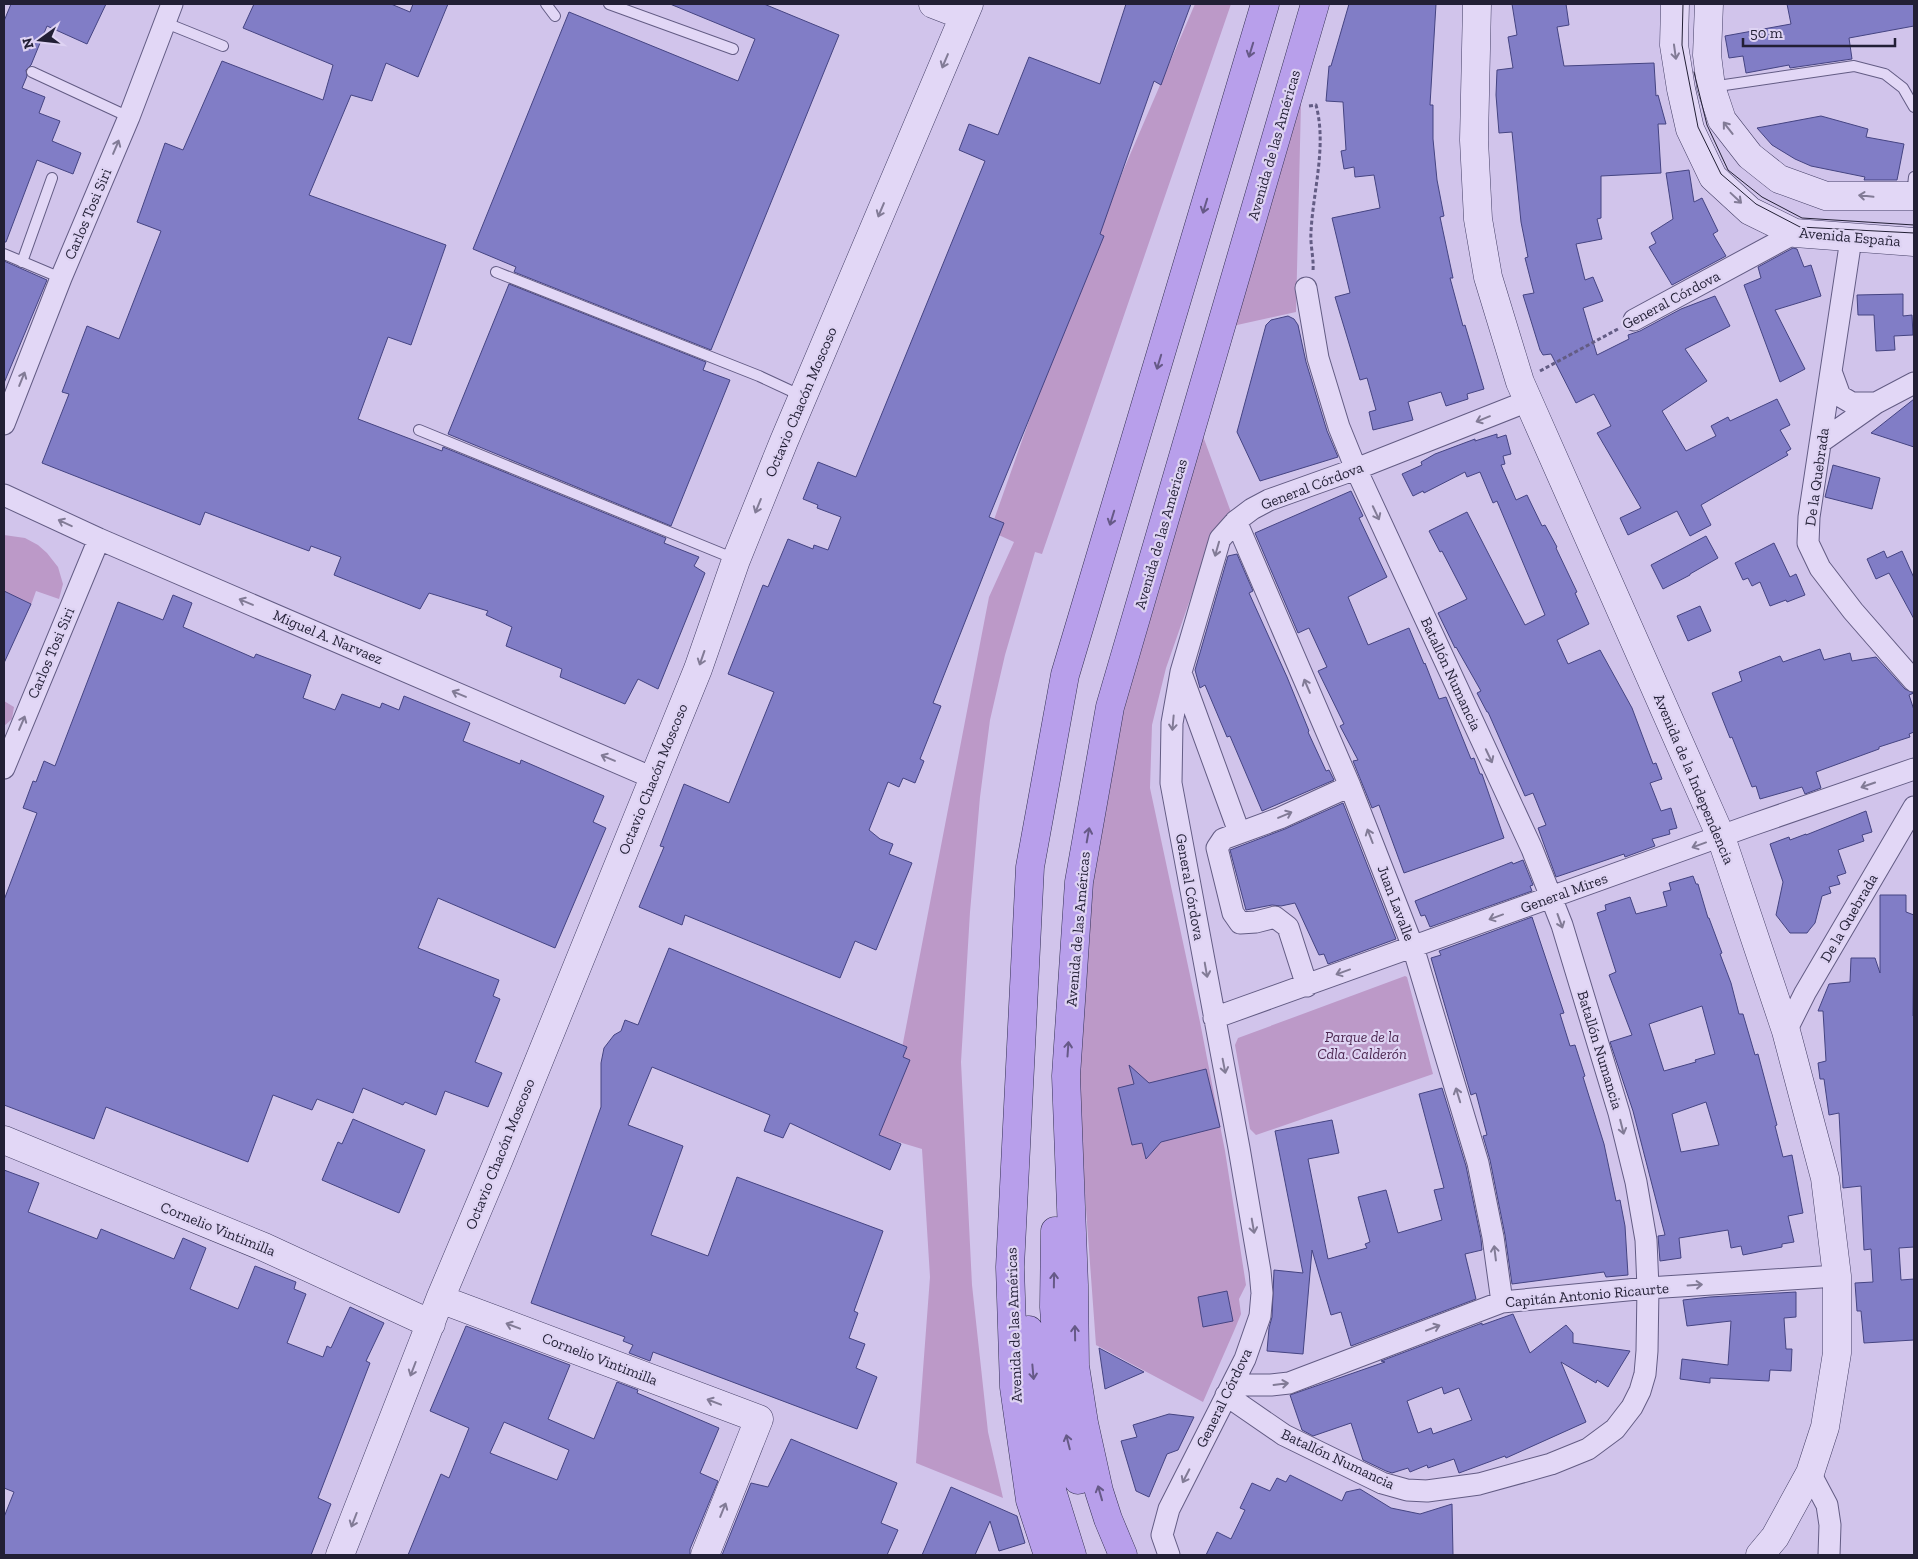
<svg xmlns="http://www.w3.org/2000/svg" width="1918" height="1559" viewBox="0 0 1918 1559" font-family="'Zilla Slab',serif">
<style>
.green{fill:#bc99c8}
.building{fill:#817dc6;stroke:#454482;fill-rule:evenodd}
.lines{fill:none;stroke-linecap:round;stroke-linejoin:round}
.lane-casing{stroke:#635c84;stroke-width:12}
.street-casing{stroke:#635c84;stroke-width:23}
.secondary-casing{stroke:#443f66;stroke-width:29}
.primary-casing{stroke:#333052;stroke-width:29}
.path{stroke:#635c84;stroke-width:3;stroke-dasharray:4 2.5;stroke-linecap:butt}
.lane{stroke:#e2d7f6;stroke-width:10}
.street{stroke:#e2d7f6;stroke-width:21}
.secondary{stroke:#e2d7f6;stroke-width:28}
.primary{stroke:#b89feb;stroke-width:28}
.tram{stroke:#221f35;stroke-width:1}
.oneway{stroke:#665987}
.oneway2{stroke:#827b96}
.labels{text-anchor:middle;stroke-width:4.5;stroke-linejoin:round;paint-order:stroke}
.street-label{font-size:15px;fill:#221f35;stroke:#ded3f3}
.park-label{font-size:15px;font-style:italic;fill:#4c2750;stroke:#ded3f3}
</style>
<rect width="100%" height="100%" fill="#d1c4eb"/>
<path class="green" d="M1195 4H1231L1042 554 1035 552 1005 655 990 720 980 797 970 912 961 1062 972 1285 988 1432 1003 1498 916 1463 930 1277 922 1149 879 1136 902 1048 989 597 1014 542 990 531 1064 322 1123 171Z
M1302 61 1296 312 1228 327Z
M1200 428 1232 515 1213 534 1166 668 1152 725 1150 788 1200 1022 1225 1151 1246 1285 1239 1299 1241 1314 1234 1331 1203 1402 1096 1345 1076 1073 1089 882 1117 708Z
M4 535 25 538 38 545 47 553 58 567 63 584 59 599 36 591 31 605 4 660Z
M4 701 14 707 12 719 4 726Z
M1405 976 1407 977 1433 1074 1256 1135 1250 1129 1235 1045 1238 1038Z"/>
<path class="building" d="M11 4H106L87 44 47 26 31 65 26 70 27 76 22 88 45 97 39 113 60 121 52 141 81 153 73 174 37 160 6 242H4V21Z
M254 4H391L410 12 413 4H448L418 77 386 63 372 101 351 95 309 195 446 245 411 345 388 337 358 419 442 451 443 447 666 538 664 543 699 557 694 566 705 573 658 689 638 679 625 704 560 677 562 669 506 646 512 627 486 615 488 611 429 593 420 609 334 575 341 557 311 546 309 551 205 512 200 525 42 463 69 394 62 392 87 326 119 339 161 231 137 222 165 143 183 150 222 61 323 100 333 65 243 28Z
M670 4H764L839 35 711 350 514 272 516 267 473 249 569 12 738 81 755 39Z
M1126 4H1191L1161 85 1154 81 1100 234 1104 236 989 517 1004 523 933 703 941 706 920 759 924 761 915 783 903 778 899 787 888 782 869 830 880 839 893 844 889 854 912 863 876 950 855 941 840 978 685 915 682 925 639 907 664 847 660 846 684 784 729 803 774 692 728 674 763 585 768 587 788 539 813 549 814 545 828 550 841 517 817 508 818 505 803 499 818 462 856 477 985 161 959 150 969 124 998 135 1029 57 1100 84Z
M1349 4H1436L1430 105H1433V139L1437 180 1444 216 1440 217 1453 278H1450L1463 326 1465 325 1484 389 1467 394 1468 399 1446 406 1441 392 1408 402 1413 420 1373 430 1369 412 1376 410 1367 378 1360 380 1335 297 1350 293 1332 218 1380 208 1374 175 1355 177 1354 167 1344 169 1341 151 1346 150 1343 102 1326 101 1329 66H1331Z
M1512 4H1566L1569 25 1557 27 1564 66 1654 63 1656 96 1658 95 1666 124H1658L1661 173 1601 176V218L1597 219 1602 239 1576 244 1585 280 1593 277 1603 301 1583 308 1597 355 1629 339 1628 335 1640 331 1681 309 1715 296 1730 326 1685 349 1707 381 1662 411 1686 451 1716 436 1711 426 1728 417 1730 421 1777 399 1790 425 1780 430 1791 449 1786 452 1788 455 1701 505 1711 525 1690 536 1677 511 1628 535 1620 518 1641 508 1597 433 1611 426 1594 394 1576 403 1551 354 1543 355 1540 350 1523 295 1534 293 1525 258 1528 257 1521 222 1512 132 1499 133 1496 95 1497 70 1513 68 1508 37 1517 35Z
M1787 4H1914V26L1849 38 1852 59 1790 68 1789 65 1746 73 1743 56 1729 58 1725 36 1791 24Z
M1821 116 1868 129 1866 137 1904 144 1897 180H1864L1865 177 1811 166 1795 159 1772 145 1757 128Z
M1689 170 1694 202 1702 198 1718 231 1713 234 1726 256 1672 285 1649 247 1656 243 1651 233 1673 219 1666 173Z
M1793 248 1797 249 1804 267 1811 265 1821 296 1775 310 1805 369 1780 382 1744 285 1761 278 1758 267Z
M4 261 47 280 4 383Z
M509 284 706 362 703 370 730 380 671 526 448 434Z
M1903 294V316L1912 315 1913 335 1894 336 1895 350 1876 351 1874 315H1858L1857 295Z
M1288 316 1294 319 1298 325 1306 362 1327 431 1338 457 1260 481 1237 432 1266 325 1271 320Z
M1914 399V447L1871 433Z
M1497 434V438L1506 435 1511 454 1503 456 1505 464 1501 465 1516 500 1527 495 1542 526 1545 525 1557 547 1556 548 1577 592 1575 593 1589 624 1557 640 1568 664 1600 650 1632 708 1653 764 1656 763 1662 779 1650 783 1661 811 1671 808 1677 828 1669 830 1670 834 1652 839 1655 846 1625 857 1624 854 1556 877 1538 828 1546 825 1533 793 1525 796 1488 712H1487L1477 693 1481 691 1456 647 1455 648 1438 613 1467 599 1442 551 1440 552 1429 531 1467 512 1525 625 1545 615 1497 501 1493 503 1480 472 1467 477 1465 472 1424 493 1423 491 1413 496 1402 474 1422 465 1421 462 1435 454 1475 439V441Z
M1833 465 1880 478 1872 509 1825 497Z
M1351 491 1363 516 1359 518 1387 577 1348 597 1368 645 1409 628 1424 664 1425 663 1439 699 1446 697 1471 759 1474 758 1480 774H1482L1504 838 1404 873 1379 805 1372 808 1353 761 1358 760 1340 726 1344 724 1318 671 1327 667 1309 628 1298 633 1255 533Z
M1706 536 1718 558 1690 574V575L1663 589 1651 565Z
M1774 543 1790 577 1796 574 1805 595 1787 602 1786 600 1770 606 1760 582 1752 586 1748 578 1743 580 1735 563Z
M1884 551 1887 558 1902 551 1914 578V619L1889 573 1876 579 1867 559Z
M1237 554 1253 591 1249 593 1287 677 1309 731 1308 732 1326 771 1329 770 1334 780 1262 811 1230 736 1227 737 1205 685 1200 688 1195 670 1228 556Z
M4 591 31 604 4 663Z
M173 595 192 603 183 627 254 658 256 654 311 675 303 698 335 710 342 694 380 708 382 703 399 710 404 696 470 723 463 741 520 764 521 760 604 796 593 822 606 828 555 948 438 898 418 948 499 980 493 996 500 999 475 1062 502 1073 488 1107 445 1091 436 1115 405 1102 403 1105 363 1088 353 1113 317 1099 312 1110 273 1095 248 1162 106 1107 94 1139 4 1105V900L37 813 23 808 33 781 36 782 44 761 55 766 118 602 163 620Z
M1700 606 1711 631 1688 641 1677 616Z
M1820 649 1824 660 1850 653 1852 661 1876 657 1905 689 1914 693 1909 695 1914 710V732L1909 734 1910 737 1879 747V749L1816 772 1821 788 1805 794 1802 787 1760 799 1756 786 1752 787 1732 737 1730 738 1712 693 1742 681 1739 672 1780 656 1783 662Z
M1343 803 1396 939 1328 964 1324 954 1319 955 1295 903 1281 906 1272 905 1246 910 1230 850 1285 829Z
M1866 811 1872 832 1862 835 1864 841 1838 850 1846 873 1837 876 1840 884 1829 887 1831 893 1822 896 1815 923 1810 929 1807 933H1790L1776 915 1783 882 1770 844 1789 837 1790 840 1806 834V835Z
M1523 860 1533 885 1530 886 1532 891 1430 927 1425 915 1421 916 1415 901 1512 862 1513 864Z
M1693 876 1696 884H1698L1708 918H1709L1722 953 1720 954 1731 983 1739 1014H1743L1755 1055 1758 1054 1777 1125 1775 1126 1783 1157 1792 1155 1803 1213 1788 1216 1794 1242 1782 1244V1247L1743 1255 1741 1246 1731 1248 1728 1230 1679 1238 1681 1258 1660 1261 1658 1236 1665 1235 1633 1111 1610 1042 1632 1035 1609 975 1616 972 1597 913 1606 910 1605 905 1630 897 1636 914 1667 906 1663 892 1671 890 1669 883ZM1702 1006 1715 1054 1695 1060 1696 1062 1664 1071 1649 1024ZM1706 1102 1719 1145 1681 1152 1672 1114Z
M1880 895H1906V912L1914 915 1913 1016H1914V1247L1899 1248 1901 1280 1914 1279V1340L1864 1343 1861 1311H1857L1855 1283 1873 1282 1871 1249 1864 1250 1861 1186 1843 1188 1839 1113 1829 1115 1824 1079H1820L1818 1063 1826 1061 1823 1011H1818L1829 984 1850 982 1851 958H1875L1880 973Z
M1532 917 1564 1013 1560 1014 1570 1046 1575 1045 1585 1076 1583 1077 1604 1144 1616 1201 1620 1200 1625 1226 1628 1275 1606 1277 1604 1272 1512 1284 1505 1235 1490 1160 1483 1136 1487 1135 1476 1093 1471 1095 1431 958 1441 955 1439 951Z
M669 948 907 1047 903 1057 910 1060 879 1135 901 1144 890 1170 790 1123 783 1138 764 1131 770 1115 652 1067 628 1125 683 1146 651 1235 708 1256 737 1177 883 1231 854 1311 858 1313 849 1338 865 1344 856 1368 877 1377 857 1429 653 1352 650 1361 629 1353 633 1345 623 1341 625 1337 531 1303 601 1107V1063L604 1048 614 1035 621 1031 625 1020 638 1025Z
M1129 1065 1149 1083 1206 1069 1220 1127 1161 1142 1146 1159 1142 1143 1132 1145 1118 1088 1134 1084Z
M1442 1088 1466 1166 1481 1239 1482 1250 1465 1254 1476 1299 1351 1346 1341 1312 1331 1315 1312 1250 1303 1354 1267 1351 1269 1328 1272 1317 1274 1270 1303 1273 1275 1131 1332 1120 1339 1153 1308 1159 1328 1259 1367 1248 1365 1244 1370 1242 1358 1197 1386 1190 1398 1233 1442 1220 1434 1190 1444 1188 1419 1094Z
M353 1119 425 1150 399 1213 322 1180 338 1142 342 1144Z
M4 1170 39 1183 28 1212 97 1239 101 1229 174 1259 183 1238 206 1248 190 1289 238 1309 255 1266 296 1282 294 1289 306 1294 287 1343 323 1357 327 1346 331 1348 350 1307 384 1323 366 1361 370 1363 318 1498 331 1504 311 1555H4V1517L14 1492 4 1488Z
M1227 1291 1233 1321 1203 1327 1198 1297Z
M1796 1292V1317L1784 1318 1786 1349H1792L1791 1371 1770 1370 1769 1381 1710 1378V1383L1680 1379 1682 1359 1728 1365 1731 1321 1687 1326 1683 1300 1710 1297Z
M1513 1314 1530 1353 1566 1325 1573 1333V1343L1630 1351 1608 1387 1597 1380 1596 1383 1561 1362 1586 1422 1506 1458 1505 1456 1459 1473 1454 1459 1428 1468 1427 1465 1410 1472 1408 1468 1392 1473 1386 1471 1363 1460 1351 1423 1313 1436 1302 1430 1290 1395 1385 1362 1381 1361 1482 1323V1325ZM1442 1387 1444 1394 1459 1388 1472 1420 1433 1434 1431 1428 1418 1433 1407 1401Z
M466 1326 570 1365 548 1419 594 1439 617 1382 638 1390 637 1393 719 1428 700 1473 718 1481 690 1549V1555H408L441 1474 449 1478 469 1428 430 1411ZM504 1422 569 1450 557 1480 490 1453Z
M1099 1348 1144 1372 1105 1389Z
M1169 1414 1194 1417 1178 1450 1167 1454 1149 1497 1136 1491 1121 1441 1137 1437 1133 1425Z
M791 1439 897 1483 881 1523 898 1530 887 1555H722L751 1483 768 1487Z
M1290 1475 1342 1501 1346 1492 1360 1489 1391 1508 1420 1514 1452 1504 1453 1555H1206L1217 1532 1231 1539 1245 1510 1240 1508 1252 1483 1270 1491 1277 1478 1286 1482Z
M951 1487 1017 1516 1025 1543 999 1551 990 1521 975 1555H922Z"/>
<g class="lines">
<defs>
<path id="lane" d="M546 4 555 16
M609 4 733 49
M166 23 223 46
M32 72 129 117
M1711 87 1854 66 1885 74 1903 88 1914 107
M1912 195 1914 177
M4 254 61 278
M22 262 52 178
M496 272 759 376 802 396
M419 430 735 559"/>
<path id="street" d="M1851 239 1809 517 1808 543 1820 568 1853 611 1914 681
M1634 320 1795 233
M1832 374 1840 396 1852 403H1876
M4 424 61 278 129 117 172 4
M1822 441 1876 403 1914 383
M4 495 99 539 653 778
M1236 521 1350 786 1413 947 1478 1163 1493 1237 1502 1302
M1181 673 1239 832
M4 768 99 539
M1307 986 1288 927 1275 917 1256 922 1240 923 1233 913 1217 848 1223 839 1280 818 1350 786
M1214 1018 1749 826 1914 769
M1786 1031 1805 993 1914 807
M1232 1385H1271L1289 1383 1502 1302 1648 1288 1837 1276
M1226 1395 1284 1435 1382 1483 1407 1490 1427 1491 1479 1484 1551 1464 1588 1449 1615 1429 1632 1407 1640 1391 1645 1374 1647 1351 1648 1288 1646 1240 1636 1182 1619 1113 1562 925 1532 849 1356 469 1339 427 1318 358 1306 288
M1810 1473 1827 1505 1830 1525 1829 1555
M1169 1555 1162 1535 1169 1509 1245 1359 1260 1316 1262 1293 1260 1271 1239 1148 1171 783 1172 723 1181 672 1220 539 1236 521 1252 509 1269 500 1356 469 1528 401"/>
<path id="secondary" d="M933 4 964 16
M1477 4 1474 140 1478 219 1488 277 1520 382 1721 837 1786 1031 1825 1178 1837 1276V1353L1825 1427 1810 1473 1775 1537 1760 1555
M1675 4 1674 45 1681 89 1690 129 1713 177 1750 211 1795 233 1914 242
M1709 4 1707 55 1711 87 1722 120 1750 156 1779 179 1826 196H1914
M4 1140 264 1247 431 1324
M440 1299 759 1419 705 1555
M340 1555 440 1299 499 1159 698 669 736 560 784 441 969 4"/>
<path id="primary" d="M1055 1231 1054 1307 1062 1416 1078 1480
M1029 1330 1038 1423 1053 1494 1072 1555
M1048 1555 1030 1500 1014 1387 1010 1267 1030 867 1065 675 1265 4
M1123 1555 1108 1519 1099 1491 1084 1423 1075 1366 1074 1285 1066 1076 1079 882 1110 707 1315 4"/>
</defs>
<use href="#lane" class="lane-casing"/>
<use href="#street" class="street-casing"/>
<use href="#secondary" class="secondary-casing"/>
<use href="#primary" class="primary-casing"/>
<path class="path" d="M1309 106 1316 105C1327 146 1313 191 1311 232 1310 245 1314 258 1313 271
M1540 371 1618 329"/>
<use href="#lane" class="lane"/>
<use href="#street" class="street"/>
<use href="#secondary" class="secondary"/>
<use href="#primary" class="primary"/>
<path class="tram" d="M1683 4 1682 45 1698 127 1721 174 1756 204 1800 227 1914 233
M1694 72 1707 125 1728 170 1762 197 1802 218 1914 225"/>
</g>
<defs><path id="oneway-shaft" d="M-6 0H5M1.5-3L5.5 0L1.5 3" fill="none" stroke-width="1.6" stroke-linecap="round" stroke-linejoin="round" transform="scale(1.25)"/></defs>
<g class="oneway">
<use href="#oneway-shaft" transform="translate(1251 50) rotate(107)"/>
<use href="#oneway-shaft" transform="translate(1205 206) rotate(107)"/>
<use href="#oneway-shaft" transform="translate(1159 362) rotate(107)"/>
<use href="#oneway-shaft" transform="translate(1112 518) rotate(107)"/>
<use href="#oneway-shaft" transform="translate(1088 835) rotate(-80)"/>
<use href="#oneway-shaft" transform="translate(1068 1049) rotate(-86)"/>
<use href="#oneway-shaft" transform="translate(1054 1280) rotate(-89)"/>
<use href="#oneway-shaft" transform="translate(1075 1333) rotate(-91)"/>
<use href="#oneway-shaft" transform="translate(1033 1372) rotate(85)"/>
<use href="#oneway-shaft" transform="translate(1068 1442) rotate(-104)"/>
<use href="#oneway-shaft" transform="translate(1100 1493) rotate(-106)"/>
</g>
<g class="oneway2">
<use href="#oneway-shaft" transform="translate(1675 52) rotate(82)"/>
<use href="#oneway-shaft" transform="translate(945 61) rotate(113)"/>
<use href="#oneway-shaft" transform="translate(1728 128) rotate(-128)"/>
<use href="#oneway-shaft" transform="translate(116 147) rotate(-67)"/>
<use href="#oneway-shaft" transform="translate(1866 196) rotate(-174)"/>
<use href="#oneway-shaft" transform="translate(1736 198) rotate(43)"/>
<use href="#oneway-shaft" transform="translate(881 210) rotate(113)"/>
<use href="#oneway-shaft" transform="translate(22 379) rotate(-68)"/>
<use href="#oneway-shaft" transform="translate(1483 419) rotate(158)"/>
<use href="#oneway-shaft" transform="translate(758 506) rotate(112)"/>
<use href="#oneway-shaft" transform="translate(1376 513) rotate(65)"/>
<use href="#oneway-shaft" transform="translate(65 523) rotate(-155)"/>
<use href="#oneway-shaft" transform="translate(1217 549) rotate(106)"/>
<use href="#oneway-shaft" transform="translate(246 602) rotate(-157)"/>
<use href="#oneway-shaft" transform="translate(702 658) rotate(109)"/>
<use href="#oneway-shaft" transform="translate(1307 686) rotate(-113)"/>
<use href="#oneway-shaft" transform="translate(459 694) rotate(-157)"/>
<use href="#oneway-shaft" transform="translate(22 723) rotate(-67)"/>
<use href="#oneway-shaft" transform="translate(1173 723) rotate(95)"/>
<use href="#oneway-shaft" transform="translate(1489 756) rotate(65)"/>
<use href="#oneway-shaft" transform="translate(608 758) rotate(-157)"/>
<use href="#oneway-shaft" transform="translate(1868 785) rotate(161)"/>
<use href="#oneway-shaft" transform="translate(1285 815) rotate(-23)"/>
<use href="#oneway-shaft" transform="translate(1370 836) rotate(-111)"/>
<use href="#oneway-shaft" transform="translate(1699 845) rotate(160)"/>
<use href="#oneway-shaft" transform="translate(1496 917) rotate(160)"/>
<use href="#oneway-shaft" transform="translate(1560 921) rotate(70)"/>
<use href="#oneway-shaft" transform="translate(1206 970) rotate(80)"/>
<use href="#oneway-shaft" transform="translate(1343 972) rotate(160)"/>
<use href="#oneway-shaft" transform="translate(1224 1066) rotate(79)"/>
<use href="#oneway-shaft" transform="translate(1458 1095) rotate(-107)"/>
<use href="#oneway-shaft" transform="translate(1622 1127) rotate(76)"/>
<use href="#oneway-shaft" transform="translate(1253 1226) rotate(80)"/>
<use href="#oneway-shaft" transform="translate(1495 1253) rotate(-97)"/>
<use href="#oneway-shaft" transform="translate(1695 1285) rotate(-4)"/>
<use href="#oneway-shaft" transform="translate(513 1326) rotate(-159)"/>
<use href="#oneway-shaft" transform="translate(1433 1328) rotate(-21)"/>
<use href="#oneway-shaft" transform="translate(413 1369) rotate(111)"/>
<use href="#oneway-shaft" transform="translate(1281 1384) rotate(-7)"/>
<use href="#oneway-shaft" transform="translate(714 1402) rotate(-159)"/>
<use href="#oneway-shaft" transform="translate(1186 1476) rotate(117)"/>
<use href="#oneway-shaft" transform="translate(723 1510) rotate(-68)"/>
<use href="#oneway-shaft" transform="translate(354 1520) rotate(111)"/>
</g>
<g class="labels">
<g class="street-label">
<text transform="translate(1274 145) rotate(-74)" y="5">Avenida de las Américas</text>
<text transform="translate(88 214) rotate(-67)" y="5">Carlos Tosi Siri</text>
<text transform="translate(1850 237) rotate(5)" y="5">Avenida España</text>
<text transform="translate(1671 300) rotate(-28)" y="5">General Córdova</text>
<text transform="translate(801 402) rotate(-67)" y="5">Octavio Chacón Moscoso</text>
<text transform="translate(1817 477) rotate(-82)" y="5">De la Quebrada</text>
<text transform="translate(1312 486) rotate(-21)" y="5">General Córdova</text>
<text transform="translate(1161 534) rotate(-74)" y="5">Avenida de las Américas</text>
<text transform="translate(328 637) rotate(23)" y="5">Miguel A. Narvaez</text>
<text transform="translate(51 653) rotate(-67)" y="5">Carlos Tosi Siri</text>
<text transform="translate(1451 674) rotate(65)" y="5">Batallón Numancia</text>
<text transform="translate(653 779) rotate(-68)" y="5">Octavio Chacón Moscoso</text>
<text transform="translate(1694 779) rotate(67)" y="5">Avenida de la Independencia</text>
<text transform="translate(1190 887) rotate(80)" y="5">General Córdova</text>
<text transform="translate(1564 893) rotate(-20)" y="5">General Mires</text>
<text transform="translate(1396 903) rotate(69)" y="5">Juan Lavalle</text>
<text transform="translate(1849 918) rotate(-60)" y="5">De la Quebrada</text>
<text transform="translate(1078 929) rotate(-85)" y="5">Avenida de las Américas</text>
<text transform="translate(1600 1050) rotate(73)" y="5">Batallón Numancia</text>
<text transform="translate(500 1154) rotate(-68)" y="5">Octavio Chacón Moscoso</text>
<text transform="translate(218 1229) rotate(22)" y="5">Cornelio Vintimilla</text>
<text transform="translate(1587 1295) rotate(-5)" y="5">Capitán Antonio Ricaurte</text>
<text transform="translate(1014 1325) rotate(-92)" y="5">Avenida de las Américas</text>
<text transform="translate(600 1359) rotate(21)" y="5">Cornelio Vintimilla</text>
<text transform="translate(1224 1398) rotate(-64)" y="5">General Córdova</text>
<text transform="translate(1338 1459) rotate(25)" y="5">Batallón Numancia</text>
</g>
<g class="park-label">
<text x="1362" y="1042">Parque de la<tspan x="1362" dy="17">Cdla. Calderón</tspan></text>
</g>
</g>
<rect width="1918" height="1559" fill="none" stroke="#221f35" stroke-width="10"/>
<g transform="translate(40 40) rotate(255)" stroke="#ded3f3" stroke-width="4" paint-order="stroke">
<path d="M0-4L9 19L0 12L-9 19Z" fill="#221f35"/>
<text y="-8" font-size="14" font-weight="bold" text-anchor="middle" fill="#221f35">N</text>
</g>
<path d="M1743 38v8h152v-8" fill="none" stroke="#221f35" stroke-width="2.5"/>
<text x="1750" y="38" font-size="15" fill="#221f35" stroke="#ded3f3" stroke-width="4" paint-order="stroke">50 m</text>
</svg>
